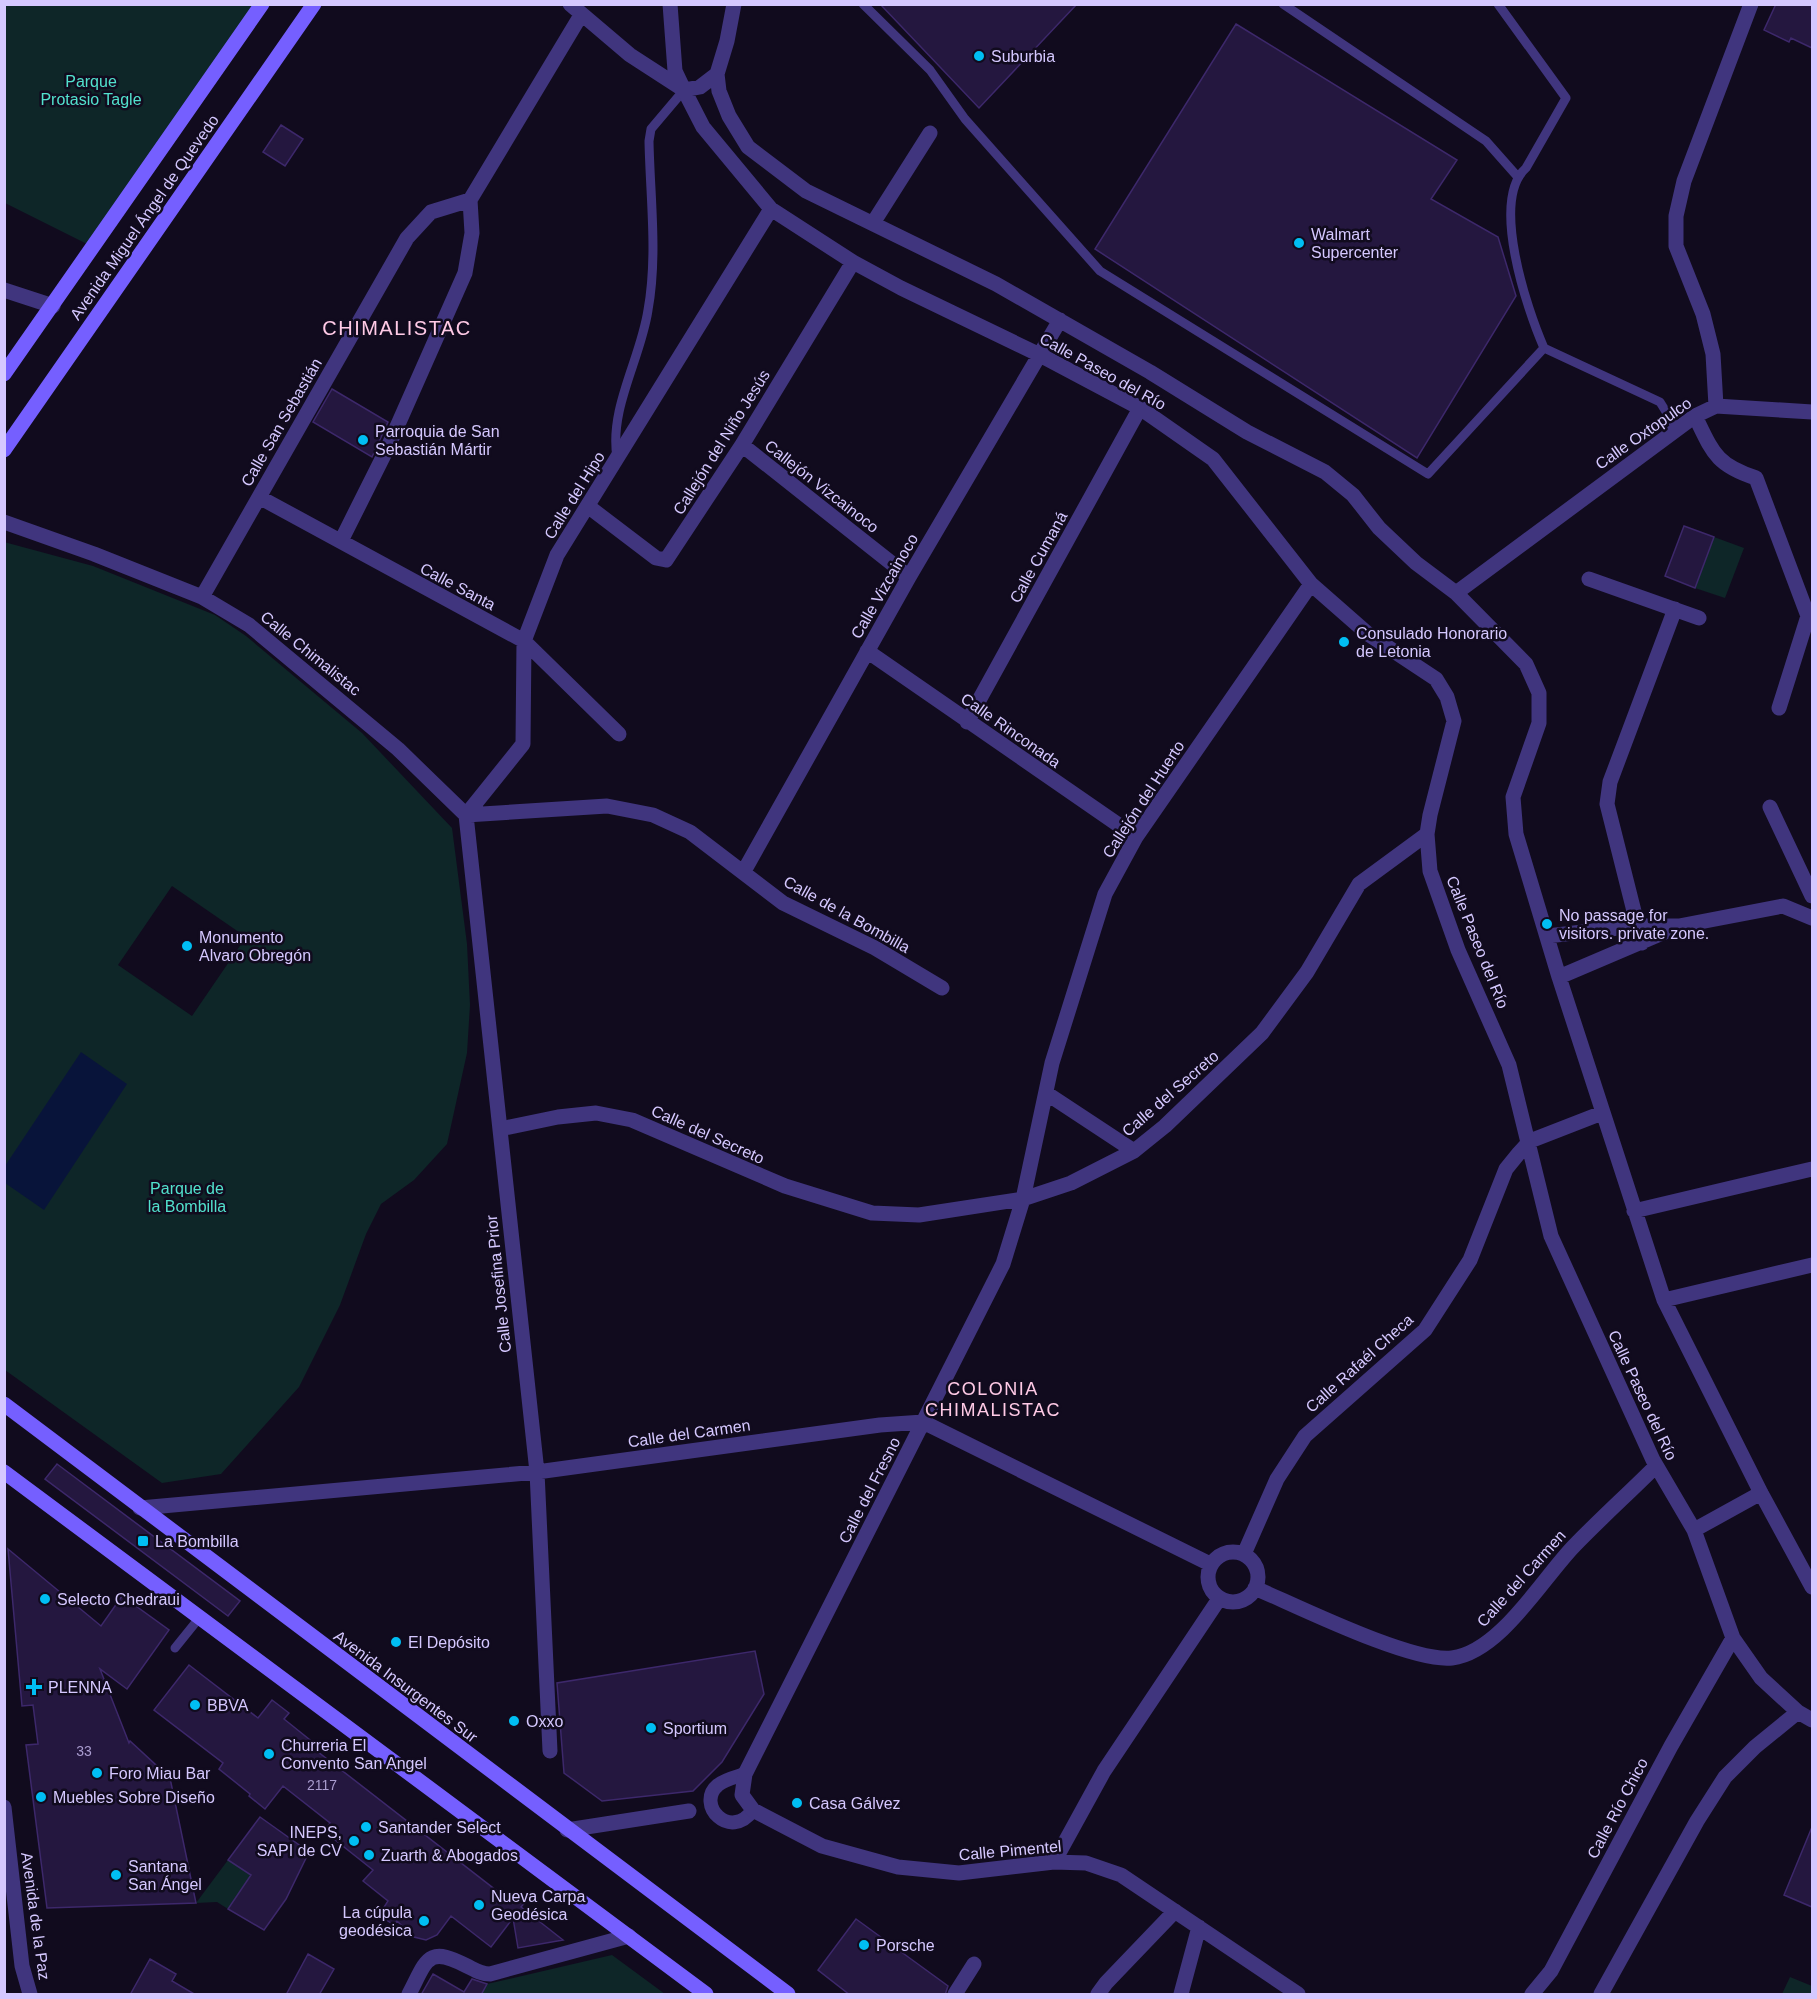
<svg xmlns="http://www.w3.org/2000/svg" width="1817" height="1999" viewBox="0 0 1817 1999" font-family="Arial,sans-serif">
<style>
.green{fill:#0e2628;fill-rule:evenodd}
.water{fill:#08143a}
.building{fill:#24173f;stroke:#3d286b;stroke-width:1.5}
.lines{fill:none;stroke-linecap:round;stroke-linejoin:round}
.service{stroke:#40357e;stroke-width:9}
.pedestrian{stroke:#40357e;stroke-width:14}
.minor{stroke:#40357e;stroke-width:15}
.tertiary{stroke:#40357e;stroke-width:15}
.secondary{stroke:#755fff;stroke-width:15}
.poi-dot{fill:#00bef3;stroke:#110b1e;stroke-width:2}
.labels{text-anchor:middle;stroke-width:5;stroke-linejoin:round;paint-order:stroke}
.number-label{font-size:14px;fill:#a99ccf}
.poi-label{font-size:16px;fill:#d5c8ff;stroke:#110b1e;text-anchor:start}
.park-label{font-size:16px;fill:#52e1cd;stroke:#110b1e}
.street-label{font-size:16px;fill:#d5c8ff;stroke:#110b1e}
.neighbourhood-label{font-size:18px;letter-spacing:1.5px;fill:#ffcae6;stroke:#110b1e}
.quarter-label{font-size:20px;letter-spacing:1.5px;fill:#ffcae6;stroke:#110b1e}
</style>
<rect width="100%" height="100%" fill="#110b1e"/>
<path class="green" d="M4 5H253L87 244 5 203Z
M1714 537 1744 548 1725 598 1695 588Z
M4 542 93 566 215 615 246 636 362 733 452 828 467 944 470 1005 467 1053 447 1144 414 1180 381 1204 366 1234 340 1305 299 1387 221 1474 162 1483 5 1370ZM172 886 246 937 192 1016 118 965Z
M228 1860 251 1875 228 1909 217 1902 196 1903Z
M612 1955 665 1994H481L487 1984Z
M1790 1977 1812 1986V1994H1782Z"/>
<path class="water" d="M81 1052 127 1084 44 1210 5 1183V1166Z"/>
<path class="building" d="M880 4H1077L979 108Z
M1776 4H1812V48L1791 38 1789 42 1764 30Z
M1236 24 1457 160 1431 199 1498 237 1516 296 1417 458 1095 249Z
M281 125 303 139 285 166 263 152Z
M332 389 388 422 372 457 313 422Z
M1684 526 1714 537 1695 588 1665 576Z
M57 1464 240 1601 228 1616 45 1479Z
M8 1549 101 1626 122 1596 169 1630 127 1689 100 1669 129 1743 130 1741 170 1778 196 1903 47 1908 26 1745 38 1744 33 1705 22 1706Z
M755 1651 764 1694 722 1762 693 1791 602 1801 564 1773 557 1683Z
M189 1665 258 1718 272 1700 289 1713 284 1719 315 1744 313 1748 510 1901 509 1898 514 1901 528 1899 521 1907 563 1940 518 1948 513 1918 491 1947 451 1916 437 1935 426 1940 414 1937 397 1921 394 1925 379 1915 388 1901 363 1881 373 1870 324 1831 330 1823 283 1786 265 1809 249 1796 250 1794 219 1769 223 1763 154 1710Z
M260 1817 309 1852 286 1899 264 1930 228 1909 251 1875 228 1860Z
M1812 1827V1907L1784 1895Z
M856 1919 948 1986 945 1995H850L818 1970Z
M308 1954 334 1969 319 1995H286Z
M150 1959 176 1974 172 1981 196 1995H130Z
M433 1974 464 1992 472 1979 487 1984 481 1995H421Z"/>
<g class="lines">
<path class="service" d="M863 4 930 70 965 119 1100 271 1428 474 1544 348
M1283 4 1486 141 1517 176
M1498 4 1566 98 1526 168C1490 200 1527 309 1544 348L1660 402 1676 428
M617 457C609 408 641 358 648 310 658 255 650 196 649 141L651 129 684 90
M175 1648 200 1617"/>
<path class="pedestrian" d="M745 1774C736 1777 726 1779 718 1785 695 1804 730 1842 753 1810"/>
<path class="minor" d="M570 4 630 55 684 90 700 87 717 74
M670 4 675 71 684 90 703 127 771 209 853 262 901 288 1042 356 1140 408 1213 459 1311 584 1368 634 1436 679 1447 697 1454 721 1430 815 1427 834 1430 871 1458 950 1509 1065 1551 1236 1653 1460 1694 1530 1733 1638 1761 1678 1798 1712 1812 1720
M734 4 727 41 717 74 719 91 729 116 748 147 806 191 996 284 1150 372 1247 432 1325 472 1353 495 1379 528 1416 563 1456 593 1526 664 1539 693V723L1513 797 1516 834 1559 977 1664 1300 1761 1493 1812 1587
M873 223 930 133
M4 290 53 306
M1716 406 1713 354 1703 314 1676 246V216L1684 181 1751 4
M1695 416C1713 453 1716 465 1756 478L1808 616 1812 617
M742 445 909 577
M259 497 524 641 619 734
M589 507 656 558 666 560 742 445 853 262
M4 522 94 554 202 597 249 625 398 749 466 815
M341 541 388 447 465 273 472 233 470 200
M1589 579 1699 618
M1456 593 1695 416 1716 406 1812 412
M202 597 407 238 431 212 470 200 581 15
M867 651 1136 837
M1779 708 1808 616
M967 722 1140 408
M1770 807 1812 896
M466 815 537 1472 550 1751
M466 815 523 744 524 641 557 555 771 209
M466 815 607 806 653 815 690 832 783 903 875 948 942 988
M744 871 909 577 1060 320
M1547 936 1637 926H1679L1783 906 1812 918
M1642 943 1607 804 1610 782 1675 609
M1559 977 1674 928
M1046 1093 1134 1151
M500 1129 558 1117 596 1113 632 1120 785 1186 872 1213 919 1215 1023 1199 1071 1183 1134 1151 1165 1126 1262 1033 1307 972 1359 884 1427 834
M1634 1211 1812 1169
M1664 1300 1812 1265
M140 1508 537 1472 880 1425 923 1422 1210 1564
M1694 1530 1761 1493
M1208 1577a25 25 0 1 1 50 0a25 25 0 1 1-50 0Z
M1244 1554 1277 1479 1305 1436 1425 1330 1470 1260 1506 1169 1519 1153 1530 1141 1602 1113
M1255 1588C1297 1606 1412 1663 1452 1658 1500 1652 1542 1579 1574 1546 1601 1518 1629 1493 1656 1466
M567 1830 689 1811
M1054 1862 1104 1771 1219 1599
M409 1994C427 1960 427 1945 467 1966 475 1970 481 1974 490 1974L629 1936
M955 1994 974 1964
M1098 1994 1106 1983 1175 1911
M1181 1994 1199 1927
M1298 1994 1121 1875 1086 1863 1054 1862 959 1873 898 1867 822 1846 753 1810 742 1795 745 1774 1003 1264 1023 1199 1052 1063 1105 894 1136 837 1311 584
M1532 1994 1551 1971 1671 1746 1733 1638
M1601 1994 1697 1821 1725 1777 1755 1747 1798 1712"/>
<path class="tertiary" d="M4 1807 22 1966 30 1994"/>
<path class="secondary" d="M4 374 262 4
M4 450 314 4
M4 1404 788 1994
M4 1472 706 1994"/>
</g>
<g class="poi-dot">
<circle cx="979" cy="56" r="6"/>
<circle cx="1299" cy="243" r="6"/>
<circle cx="363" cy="440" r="6"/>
<circle cx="1344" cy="642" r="6"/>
<circle cx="1547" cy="924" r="6"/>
<circle cx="187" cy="946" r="6"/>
<rect x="137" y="1535" width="12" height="12" rx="3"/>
<circle cx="45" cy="1599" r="6"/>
<circle cx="396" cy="1642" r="6"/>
<path d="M31 1678h6v6h6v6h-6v6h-6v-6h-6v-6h6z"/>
<circle cx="195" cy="1705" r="6"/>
<circle cx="514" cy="1721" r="6"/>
<circle cx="651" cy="1728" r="6"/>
<circle cx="269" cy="1754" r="6"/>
<circle cx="97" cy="1773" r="6"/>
<circle cx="41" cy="1797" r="6"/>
<circle cx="797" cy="1803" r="6"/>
<circle cx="366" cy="1827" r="6"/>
<circle cx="354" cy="1841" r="6"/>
<circle cx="369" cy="1855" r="6"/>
<circle cx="116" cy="1875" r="6"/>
<circle cx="479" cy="1905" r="6"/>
<circle cx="424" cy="1921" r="6"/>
<circle cx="864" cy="1945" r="6"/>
</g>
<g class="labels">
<g class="number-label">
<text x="84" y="1756">33</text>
<text x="322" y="1790">2117</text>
</g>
<g class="poi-label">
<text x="991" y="62">Suburbia</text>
<text x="1311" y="240">Walmart<tspan x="1311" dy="18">Supercenter</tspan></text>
<text x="375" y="437">Parroquia de San<tspan x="375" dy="18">Sebastián Mártir</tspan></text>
<text x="1356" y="639">Consulado Honorario<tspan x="1356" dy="18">de Letonia</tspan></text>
<text x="1559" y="921">No passage for<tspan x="1559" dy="18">visitors. private zone.</tspan></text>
<text x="199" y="943">Monumento<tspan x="199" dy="18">Alvaro Obregón</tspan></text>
<text x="155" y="1547">La Bombilla</text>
<text x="57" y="1605">Selecto Chedraui</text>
<text x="408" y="1648">El Depósito</text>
<text x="48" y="1693">PLENNA</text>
<text x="207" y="1711">BBVA</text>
<text x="526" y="1727">Oxxo</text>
<text x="663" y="1734">Sportium</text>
<text x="281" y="1751">Churreria El<tspan x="281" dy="18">Convento San Angel</tspan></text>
<text x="109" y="1779">Foro Miau Bar</text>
<text x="53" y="1803">Muebles Sobre Diseño</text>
<text x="809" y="1809">Casa Gálvez</text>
<text x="378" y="1833">Santander Select</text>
<text x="342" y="1838" text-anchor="end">INEPS,<tspan x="342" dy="18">SAPI de CV</tspan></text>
<text x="381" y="1861">Zuarth &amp; Abogados</text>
<text x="128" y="1872">Santana<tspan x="128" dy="18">San Ángel</tspan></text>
<text x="491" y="1902">Nueva Carpa<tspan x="491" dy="18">Geodésica</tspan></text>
<text x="412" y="1918" text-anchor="end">La cúpula<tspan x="412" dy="18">geodésica</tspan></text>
<text x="876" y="1951">Porsche</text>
</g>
<g class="park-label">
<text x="91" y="87">Parque<tspan x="91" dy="18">Protasio Tagle</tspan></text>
<text x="187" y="1194">Parque de<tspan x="187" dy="18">la Bombilla</tspan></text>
</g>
<g class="street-label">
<text transform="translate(144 217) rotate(-55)" y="6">Avenida Miguel Ángel de Quevedo</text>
<text transform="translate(1103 371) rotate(29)" y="6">Calle Paseo del Río</text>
<text transform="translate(281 422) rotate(-60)" y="6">Calle San Sebastián</text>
<text transform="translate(1643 433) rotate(-35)" y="6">Calle Oxtopulco</text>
<text transform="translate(721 442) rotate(-58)" y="6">Callejón del Niño Jesús</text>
<text transform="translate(822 486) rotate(38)" y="6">Callejón Vizcainoco</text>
<text transform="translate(574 495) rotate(-58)" y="6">Calle del Hipo</text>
<text transform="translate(1038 557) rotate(-61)" y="6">Calle Cumaná</text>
<text transform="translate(458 586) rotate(28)" y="6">Calle Santa</text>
<text transform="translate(884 586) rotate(-60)" y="6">Calle Vizcainoco</text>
<text transform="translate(311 653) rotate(39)" y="6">Calle Chimalistac</text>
<text transform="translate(1011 730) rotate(35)" y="6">Calle Rinconada</text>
<text transform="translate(1143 799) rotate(-57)" y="6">Callejón del Huerto</text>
<text transform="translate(847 914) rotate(29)" y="6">Calle de la Bombilla</text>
<text transform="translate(1478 942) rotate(68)" y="6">Calle Paseo del Río</text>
<text transform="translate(1170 1093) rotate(-41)" y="6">Calle del Secreto</text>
<text transform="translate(708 1134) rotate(24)" y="6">Calle del Secreto</text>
<text transform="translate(498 1284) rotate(-96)" y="6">Calle Josefina Prior</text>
<text transform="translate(1359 1363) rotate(-42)" y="6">Calle Rafaél Checa</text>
<text transform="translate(1643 1395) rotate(65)" y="6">Calle Paseo del Río</text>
<text transform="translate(689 1433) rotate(-8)" y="6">Calle del Carmen</text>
<text transform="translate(869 1490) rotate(-63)" y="6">Calle del Fresno</text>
<text transform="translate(1521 1578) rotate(-48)" y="6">Calle del Carmen</text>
<text transform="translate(406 1686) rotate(37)" y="6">Avenida Insurgentes Sur</text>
<text transform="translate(1617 1808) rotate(-62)" y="6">Calle Río Chico</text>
<text transform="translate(1010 1850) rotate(-5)" y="6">Calle Pimentel</text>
<text transform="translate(36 1916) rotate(82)" y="6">Avenida de la Paz</text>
</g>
<g class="neighbourhood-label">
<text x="993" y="1395">COLONIA<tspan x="993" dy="21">CHIMALISTAC</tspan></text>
</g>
<g class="quarter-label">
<text x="397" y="335">CHIMALISTAC</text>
</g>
</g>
<rect width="1817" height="1999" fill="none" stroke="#d5c8ff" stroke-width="12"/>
</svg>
